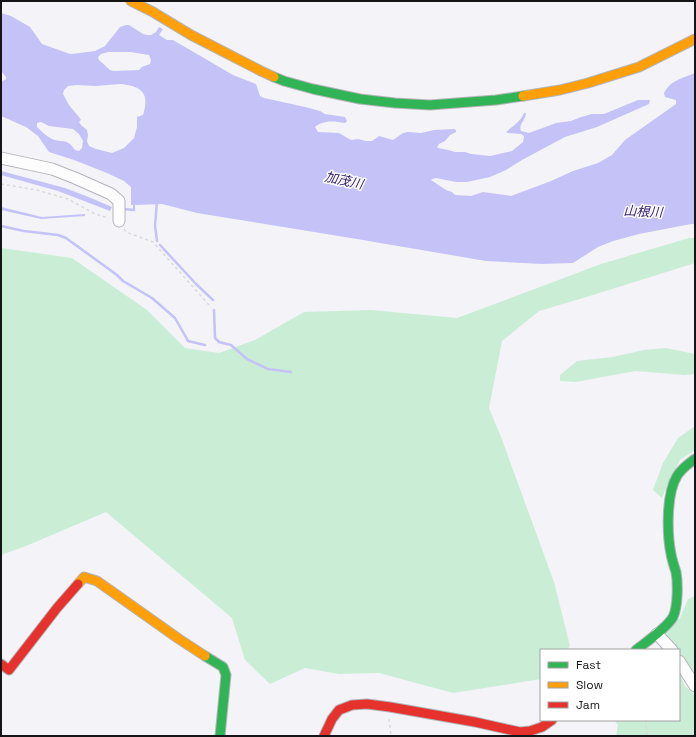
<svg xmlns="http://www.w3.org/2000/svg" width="696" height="737" viewBox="0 0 696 737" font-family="'Space Grotesk','Noto Sans JP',sans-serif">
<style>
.green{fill:#caeed5}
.water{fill:#c5c2f7;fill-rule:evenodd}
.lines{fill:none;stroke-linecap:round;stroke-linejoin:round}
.stream{stroke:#c5c2f7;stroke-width:2.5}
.street-casing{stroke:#b4b4b8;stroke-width:13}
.fast-casing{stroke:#b4b4b8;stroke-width:11}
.slow-casing{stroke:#b4b4b8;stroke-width:11}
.jam-casing{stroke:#b4b4b8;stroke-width:11}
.path{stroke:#dadadb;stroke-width:1.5;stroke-dasharray:3 3;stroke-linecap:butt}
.street{stroke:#fdfdfe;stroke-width:11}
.fast{stroke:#30b455;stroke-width:9}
.slow{stroke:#ff9f0a;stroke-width:9}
.jam{stroke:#e5322d;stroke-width:9}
.labels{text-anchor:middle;stroke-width:3;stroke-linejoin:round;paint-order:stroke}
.water-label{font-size:13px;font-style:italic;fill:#322173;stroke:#fff}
</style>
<rect width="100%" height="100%" fill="#f3f3f8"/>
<path class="green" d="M689 238H695V263L593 295 539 311 502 341 489 408 501 437 554 582 570 646 567 650H541V679L453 693 379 673 339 674 305 668 270 684 245 660 232 618 106 512 26 546 1 555V248L72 258 147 310 185 348 219 353 255 340 304 312 371 310 457 318 601 264Z
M666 348 695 354V374L684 375 635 371 576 382 560 381V375L577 361 613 357 644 350Z
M695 426V450L680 460 667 486 662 498 653 490 663 463 678 438Z
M695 596V678C689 670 679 660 679 650H676L664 634 680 618 688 599Z
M679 672 685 686 695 695V736H616L618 725 614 720H679Z"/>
<path class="water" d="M1 13 11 16 30 27 42 44 70 54 80 53 95 51 105 46 120 27 126 25H129L143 34 147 35H151L156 32 159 27 163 29 159 35 167 40H173L233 75 256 84 260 96 264 98 305 107 320 111 325 114 345 117 347 121 345 123C335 121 323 120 315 127L318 132 339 133 351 140 358 139 366 141H372L379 136 393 140 403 133 408 132 421 133 434 130 454 129 456 130V132L450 135 445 141 439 144 437 147 438 148 448 150 455 152H465L471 154 490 156 512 151 523 142 524 136 521 134 508 133 506 132C513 126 521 121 524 113H526C526 120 518 124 521 131L529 133 556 123 571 121 581 117 592 114H604L638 100H650L649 104 597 127 565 137 522 160 506 170 490 177 467 182H456L436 178 432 179 431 180 446 190 452 192 455 195 471 196 483 192 511 196 551 181 573 171 598 163 612 155 625 140 676 104V100L665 97 664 93C671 80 681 79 695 73V224H691L639 234 613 241 598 247 573 263 542 264 486 261 351 238 228 218 197 213 162 204 135 205V211H131V209H133V205H131V187L124 181 107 173 74 160 49 152 38 136 26 127 1 116V82L6 79V77L1 71ZM108 52H130L149 55 151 60 150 64 142 67 139 70 114 71 110 70 99 60 98 57 101 54ZM120 84C142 86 150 93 143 115L137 117V127L134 138 124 148 112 153 96 149 89 146 87 141 88 135 87 130 81 125 79 122 81 120 79 117 69 105 63 94 64 90 68 86 77 85 96 86ZM41 122 49 126 73 129 79 134 83 141 82 148 79 151 75 150C67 138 63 143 52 139 46 136 42 132 37 127V123Z
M1 171 65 188 86 196 112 207 110 211 58 191 1 175Z
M1 207 42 217 85 214V216L41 219 1 210Z"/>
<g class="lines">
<path class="stream" d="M157 201 155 226 157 241
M123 209 134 210
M1 226 24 231 58 235 66 238 117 275 123 281 152 298 167 311 175 318 187 339 188 341 205 345
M160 245 197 285 213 300
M214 310 215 338 219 342 231 345 247 359 268 369 291 372"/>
<defs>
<path id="street" d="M1 158 52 169 75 178 111 194 119 201V221
M657 634 672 650
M679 661 695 686"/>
<path id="fast" d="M274 77 284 81 313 89 360 99 395 103 430 105 496 100 523 96
M636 650C646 642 667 628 673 617 678 607 678 583 676 572 674 566 672 560 671 554 667 534 666 494 677 476 682 468 688 464 695 459
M205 656 223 667 226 675 220 736"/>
<path id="slow" d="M131 1 153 12 191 35 261 71 274 77
M523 96 560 90 588 83 639 67 695 39
M78 584 84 577 97 581 179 639 205 656"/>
<path id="jam" d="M1 664 9 670 57 608 78 584
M324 736 332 719 339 710 352 705 367 704 390 707 475 722 520 732 530 731 542 727 552 720"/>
</defs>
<use href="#street" class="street-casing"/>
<use href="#fast" class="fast-casing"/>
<use href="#slow" class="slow-casing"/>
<use href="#jam" class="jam-casing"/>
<path class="path" d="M1 184 37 190 68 199 95 214 109 218
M124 229 126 232 153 242 209 305
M389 719 391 736
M645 720 646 723 647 736"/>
<use href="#street" class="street"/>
<use href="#fast" class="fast"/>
<use href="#slow" class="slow"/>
<use href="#jam" class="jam"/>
</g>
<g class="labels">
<g class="water-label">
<text transform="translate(344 180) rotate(12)" y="5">加茂川</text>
<text transform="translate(643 211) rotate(3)" y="5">山根川</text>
</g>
</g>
<rect width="696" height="737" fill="none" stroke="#151517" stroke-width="4"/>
<rect x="540" y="649" width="140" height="72" fill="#ffffff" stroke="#a1a1a2"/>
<rect x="548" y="662" width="20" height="6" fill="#30b455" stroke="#a1a1a2"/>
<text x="576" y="669" font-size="12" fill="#151517">Fast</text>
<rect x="548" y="682" width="20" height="6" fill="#ff9f0a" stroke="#a1a1a2"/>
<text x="576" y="689" font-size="12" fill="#151517">Slow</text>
<rect x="548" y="702" width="20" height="6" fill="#e5322d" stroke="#a1a1a2"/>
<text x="576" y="709" font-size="12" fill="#151517">Jam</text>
</svg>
